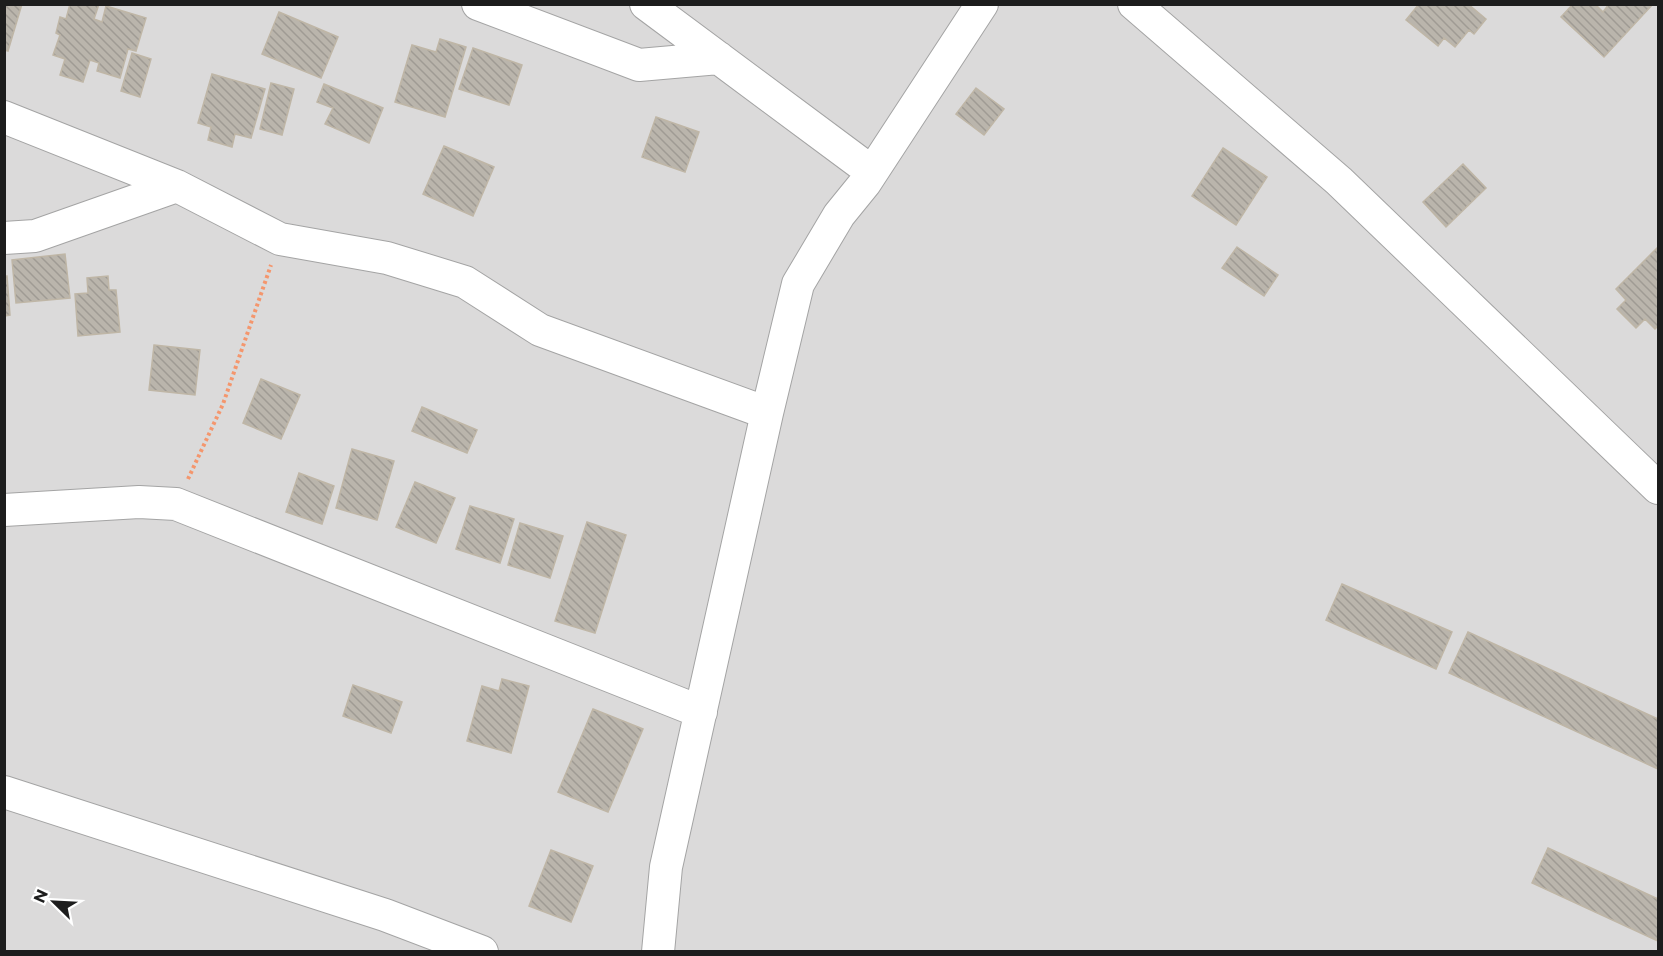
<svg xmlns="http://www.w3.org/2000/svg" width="1663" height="956" viewBox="0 0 1663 956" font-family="Montserrat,sans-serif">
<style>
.residential{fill:#dbdada}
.building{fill:url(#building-back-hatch);stroke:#bfb6a6;stroke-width:1.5}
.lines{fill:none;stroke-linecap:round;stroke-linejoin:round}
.minor-casing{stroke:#a4a4a4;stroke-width:34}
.path{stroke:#f4966d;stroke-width:4;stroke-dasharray:3 3;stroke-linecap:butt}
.minor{stroke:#fff;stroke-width:32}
</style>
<defs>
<pattern id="building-back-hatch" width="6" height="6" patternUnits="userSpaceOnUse" patternTransform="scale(1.5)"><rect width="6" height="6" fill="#bab5ac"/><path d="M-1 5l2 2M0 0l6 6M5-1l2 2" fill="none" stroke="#9f9b94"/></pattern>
</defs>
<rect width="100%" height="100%" fill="#eeece3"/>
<path class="residential" d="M5 5H1658V951H5Z"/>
<path class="building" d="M4 4H22L8 51 4 50Z
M70 4H99L94 19 102 22 106 6 146 18 136 51 128 49 120 78 97 71 99 63 90 60 83 82 60 75 65 59 53 55 60 35 56 33 60 17 66 19Z
M1419 4H1468L1486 19 1474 34 1469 30 1455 47 1444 38 1438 46 1406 20Z
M1573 4H1595L1603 12 1609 4H1653L1604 57 1561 17Z
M279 12 338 37 321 78 262 54Z
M440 39 466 47 445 117 395 102 412 45 436 52Z
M473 48 522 65 509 105 459 89Z
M132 53 151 59 140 97 121 91Z
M212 74 265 89 251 138 235 134 232 147 208 140 211 127 198 123Z
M271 83 294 89 282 135 260 129Z
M324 84 383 108 369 143 325 124 333 108 317 102Z
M976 88 1004 109 984 135 956 114Z
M656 117 699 132 685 172 642 157Z
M444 146 494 167 473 216 423 194Z
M1223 148 1267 177 1236 225 1192 196Z
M1463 164 1486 188 1446 227 1423 202Z
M1237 247 1278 275 1264 296 1222 268Z
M1658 247V326L1655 329 1645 319 1636 328 1617 309 1626 300 1616 289Z
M65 254 70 298 16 303 12 260Z
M4 276H7L10 315 4 316Z
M108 276 109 290H116L120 332 78 336 75 294 88 293 87 278Z
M154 345 200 350 195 395 149 390Z
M261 379 300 395 281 439 243 423Z
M422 407 477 430 467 453 412 431Z
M352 449 394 461 377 520 336 508Z
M299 473 334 486 322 524 286 512Z
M415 482 455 498 436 543 396 527Z
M470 506 514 519 500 563 456 549Z
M587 522 626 535 595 633 555 621Z
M520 523 563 536 550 578 508 565Z
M1342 584 1452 632 1436 669 1326 620Z
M1468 632 1658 719V769L1449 673Z
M502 679 529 686 511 753 467 741 482 686 499 691Z
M353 685 402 702 391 733 343 716Z
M593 709 643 729 608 812 558 792Z
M1548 848 1658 899V941L1532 883Z
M551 850 593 866 571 922 529 906Z"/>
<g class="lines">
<defs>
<path id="minor" d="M478 4 639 65 719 58
M646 4 872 172
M1134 4 1339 181 1658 488
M4 117 177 186 280 239 387 258 465 282 540 330 767 413
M4 238 35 236 177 186
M4 510 139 502 176 504 701 712
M4 792 385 915 482 952
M658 952 666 867 767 413 798 284 839 215 865 183 982 4"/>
</defs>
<use href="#minor" class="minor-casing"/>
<path class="path" d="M188 479 223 404 271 265"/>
<use href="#minor" class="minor"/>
</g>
<rect width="1663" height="956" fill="none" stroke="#1d1d1d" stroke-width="12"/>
<g transform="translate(54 902) rotate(294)" stroke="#ffffff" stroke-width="4.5" paint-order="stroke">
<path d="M0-4.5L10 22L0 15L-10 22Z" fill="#1d1d1d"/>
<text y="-9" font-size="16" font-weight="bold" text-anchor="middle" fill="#1d1d1d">N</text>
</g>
</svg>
